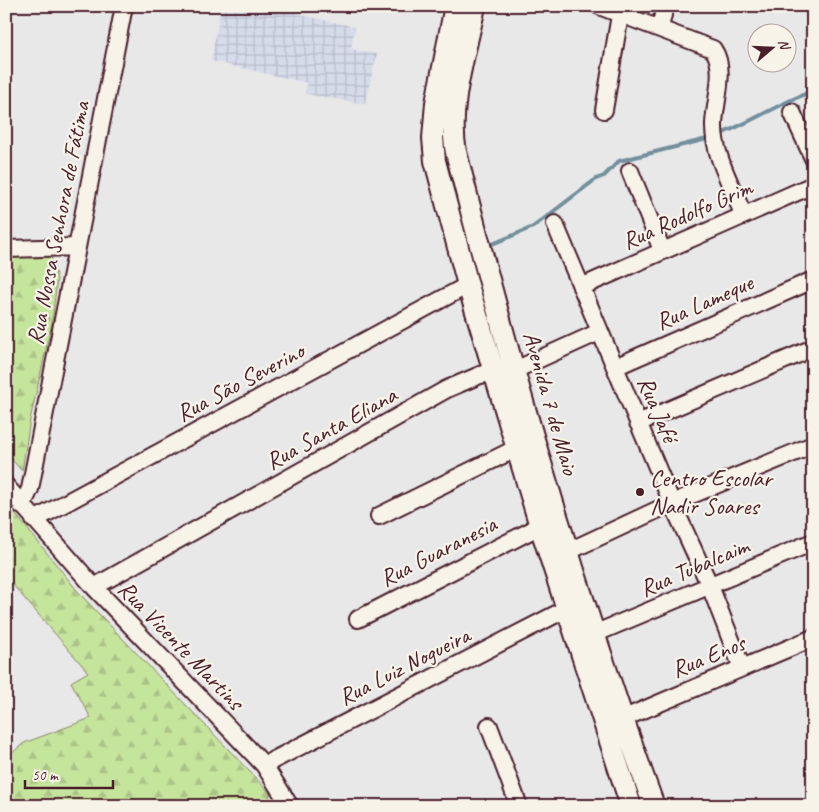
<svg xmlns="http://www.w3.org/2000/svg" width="819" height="812" viewBox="0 0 819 812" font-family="Caveat,sans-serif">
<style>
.industrial{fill:url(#industrial-grid)}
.forest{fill:url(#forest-firs);stroke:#888264}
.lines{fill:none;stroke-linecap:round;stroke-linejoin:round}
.stream{stroke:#718f9c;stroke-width:4}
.minor-casing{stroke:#4a1f2b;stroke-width:20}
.major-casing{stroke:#4a1f2b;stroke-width:24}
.minor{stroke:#f7f3e8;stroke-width:16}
.major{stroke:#f7f3e8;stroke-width:20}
.poi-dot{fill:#4a1f2b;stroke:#f7f3e8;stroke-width:2}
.labels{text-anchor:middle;stroke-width:4.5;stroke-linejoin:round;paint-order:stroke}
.street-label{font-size:24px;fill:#4a1f2b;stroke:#f7f3e8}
.poi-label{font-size:24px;fill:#4a1f2b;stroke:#f7f3e8;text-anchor:start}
</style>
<defs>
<pattern id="industrial-grid" width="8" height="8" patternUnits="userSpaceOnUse" patternTransform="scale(1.25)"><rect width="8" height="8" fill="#d6dbea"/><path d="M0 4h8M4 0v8" fill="none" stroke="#b9bcc9"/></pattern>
<pattern id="forest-firs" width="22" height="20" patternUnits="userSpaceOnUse" patternTransform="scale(1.25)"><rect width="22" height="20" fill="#c5e49c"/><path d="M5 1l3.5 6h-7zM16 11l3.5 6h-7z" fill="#abc387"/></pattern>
</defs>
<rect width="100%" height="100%" fill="#e8e8e9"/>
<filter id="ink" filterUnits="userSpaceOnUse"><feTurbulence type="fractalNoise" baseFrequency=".02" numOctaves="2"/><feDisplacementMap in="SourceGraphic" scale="10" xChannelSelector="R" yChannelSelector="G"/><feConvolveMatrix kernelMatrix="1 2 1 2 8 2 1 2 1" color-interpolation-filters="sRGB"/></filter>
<g filter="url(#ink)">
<path class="industrial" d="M221 6 256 9 258 6H263L355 27 351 49 377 54 365 104 305 94 307 83 211 61Z"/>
<path class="forest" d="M50 253 57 279 52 323 30 420 22 471 6 453V257Z
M13 511 80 594 270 793 268 806H6V758L24 743 91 718 71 682 88 672 6 577V514Z"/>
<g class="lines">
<path class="stream" d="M718 135C751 123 779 103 813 91
M490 245 533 227 596 179 604 176 619 161 711 138"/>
<defs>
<path id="minor" d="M599 6 713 49C727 69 715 100 714 124 713 154 732 186 743 214
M660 28 665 6
M604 110 620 15
M792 112 813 158
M630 171 662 250
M555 224 672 503 710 586 742 668
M6 249 76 247
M581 287 813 185
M615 367 813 280
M638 423 813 348
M6 486 94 587 264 765 290 806
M22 506 30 489 124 6
M379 516 517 448
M34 520 468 285
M569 551 672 503 813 445
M94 587 447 389 480 375 515 370 599 332
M358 619 540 526
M594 634 813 542
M622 719 813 638
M489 726 519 806
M264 765 566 609"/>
<path id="major" d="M455 6 436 103 433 138 435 161 468 285 540 526 631 806
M475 6C466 51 447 107 456 152 511 372 576 592 654 806"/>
</defs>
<use href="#minor" class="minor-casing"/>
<use href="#major" class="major-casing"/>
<use href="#minor" class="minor"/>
<use href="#major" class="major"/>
</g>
</g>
<circle class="poi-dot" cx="640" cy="492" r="5"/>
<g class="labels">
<g class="street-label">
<text transform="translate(687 214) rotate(-24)" y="8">Rua Rodolfo Grim</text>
<text transform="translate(58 223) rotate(-79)" y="8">Rua Nossa Senhora de Fátima</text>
<text transform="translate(704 302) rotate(-24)" y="8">Rua Lameque</text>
<text transform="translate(240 382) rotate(-28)" y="8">Rua São Severino</text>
<text transform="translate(551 403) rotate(74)" y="8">Avenida 7 de Maio</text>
<text transform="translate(658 409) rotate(67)" y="8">Rua Jafé</text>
<text transform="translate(331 428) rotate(-29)" y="8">Rua Santa Eliana</text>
<text transform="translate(438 551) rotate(-27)" y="8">Rua Guaranesia</text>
<text transform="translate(694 567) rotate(-23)" y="8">Rua Tubalcaim</text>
<text transform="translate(181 645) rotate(46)" y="8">Rua Vicente Martins</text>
<text transform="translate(708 656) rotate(-22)" y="8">Rua Enos</text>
<text transform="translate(404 666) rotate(-27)" y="8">Rua Luiz Nogueira</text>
</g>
<g class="poi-label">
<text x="650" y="486">Centro Escolar<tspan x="650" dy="28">Nadir Soares</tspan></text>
</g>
</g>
<rect width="819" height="812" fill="none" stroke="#f7f3e8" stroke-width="25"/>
<rect x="12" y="12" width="794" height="787" fill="none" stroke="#4a1f2b" stroke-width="2" filter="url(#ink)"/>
<g transform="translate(772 48) rotate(71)"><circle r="24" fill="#f7f3e8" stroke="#b29e9c"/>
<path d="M0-4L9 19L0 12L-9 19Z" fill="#4a1f2b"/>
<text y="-8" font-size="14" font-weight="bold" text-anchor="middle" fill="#4a1f2b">N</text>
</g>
<path d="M25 780v8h88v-8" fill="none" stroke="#4a1f2b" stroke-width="2.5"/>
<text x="32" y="780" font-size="15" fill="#4a1f2b" stroke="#f7f3e8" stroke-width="4" paint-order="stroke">50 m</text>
</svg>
